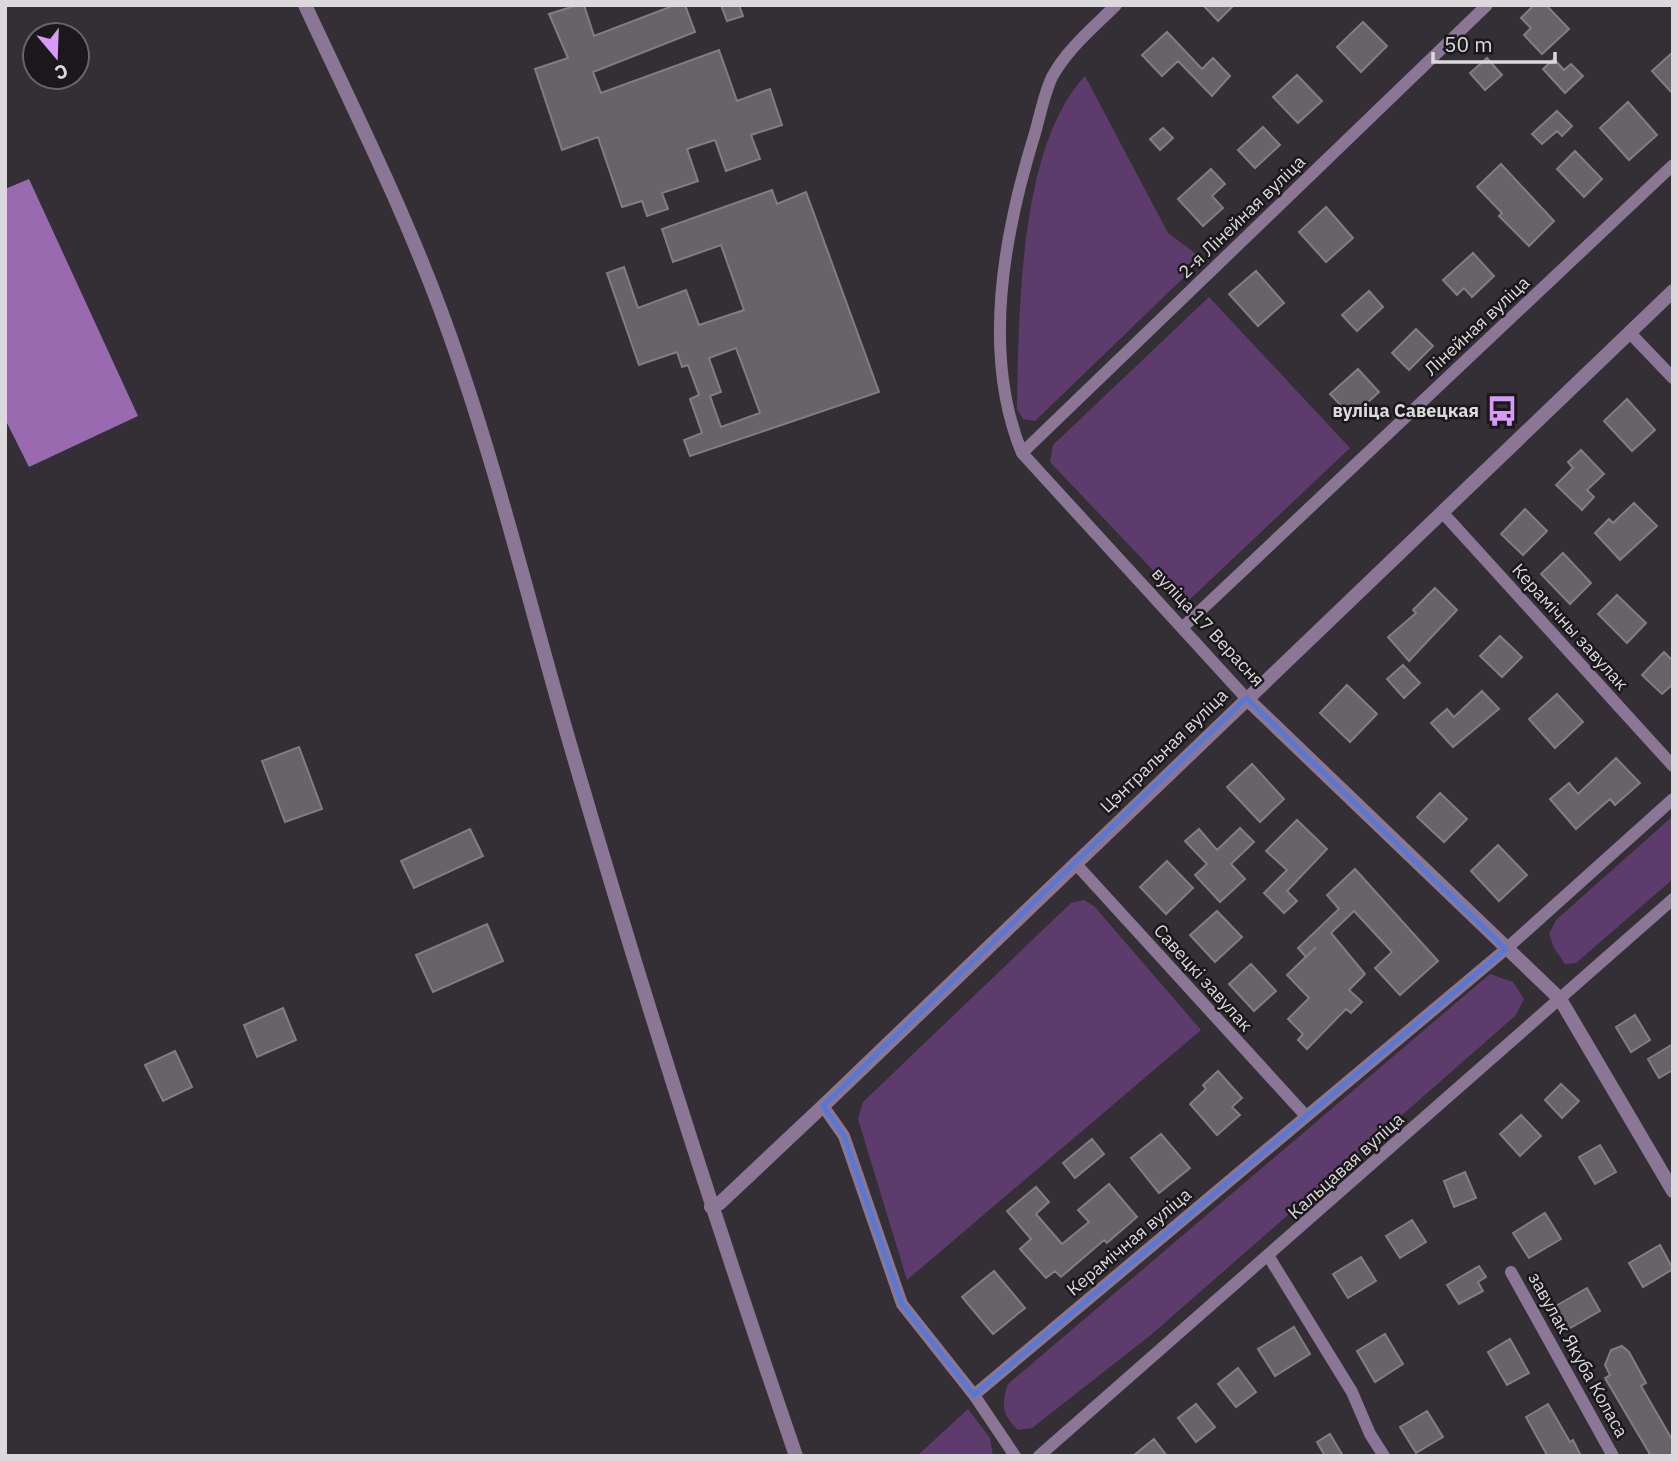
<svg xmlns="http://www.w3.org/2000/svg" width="1678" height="1461" viewBox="0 0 1678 1461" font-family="'IBM Plex Sans',sans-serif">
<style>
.green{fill:#5d3b6d}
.water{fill:#996ab0}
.building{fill:#676369;stroke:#817d84;stroke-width:2;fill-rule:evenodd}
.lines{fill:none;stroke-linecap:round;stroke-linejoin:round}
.minor{stroke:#8b7695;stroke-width:12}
.tertiary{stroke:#8b7695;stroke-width:14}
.marked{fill:none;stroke:#5678d9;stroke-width:5;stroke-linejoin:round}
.labels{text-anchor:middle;stroke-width:5;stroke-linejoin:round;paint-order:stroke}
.street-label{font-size:18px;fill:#dbd9dc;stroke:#1a181b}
.poi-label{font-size:18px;font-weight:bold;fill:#dbd9dc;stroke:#1a181b;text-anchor:end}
</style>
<rect width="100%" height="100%" fill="#332f35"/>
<path class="green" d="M1085 76 1168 233 1203 259 1035 421 1023 419 1017 409C1019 316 1018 147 1085 76Z
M1209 297 1350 448 1185 604 1050 462 1053 445Z
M1673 816V879L1576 963 1565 964 1554 948 1549 934 1556 920Z
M1084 900 1094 906 1201 1030 907 1280 858 1119 863 1102 1071 903Z
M1490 974 1513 982 1524 999 1515 1016 1152 1334 1032 1428 1018 1430C1002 1415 1001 1404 1008 1384Z
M968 1409 990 1438 993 1456H917Z"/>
<path class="water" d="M29 179 138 416 29 467 5 419V189Z"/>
<path class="building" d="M578 5H584L594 36 675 5H685L695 32 593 72 601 93 719 50 737 101 770 89 782 125 751 135 760 159 726 171 715 140 687 149 698 181 662 193 668 209 647 216 642 201 622 207 598 137 562 150 535 69 568 58 549 14Z
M721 5H739L743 16 727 21Z
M1203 5H1234L1218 21Z
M1534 5H1546L1569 29 1542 54 1524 35 1531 28 1521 18Z
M1363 22 1387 46 1361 72 1337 47Z
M1167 32 1202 69 1213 58 1230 76 1212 96 1178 61 1162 76 1142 55Z
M1673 52V94L1652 71Z
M1487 58 1502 75 1485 90 1470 73Z
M1554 59 1564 70 1571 64 1583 76 1565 93 1543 69Z
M1297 75 1322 101 1298 123 1273 97Z
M1628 102 1657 135 1629 160 1600 128Z
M1557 111 1572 126 1562 136 1557 131 1542 144 1532 134Z
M1263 127 1280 145 1255 168 1238 150Z
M1163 128 1173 138 1160 150 1150 139Z
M1575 151 1602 179 1584 197 1557 169Z
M1501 164 1554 221 1529 246 1499 216 1502 213 1477 187Z
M1211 169 1225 184 1212 196 1223 208 1203 226 1178 199Z
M772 190 777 204 806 192 879 392 690 456 684 440 702 433 690 399 699 395 688 365 682 367 677 352 639 365 607 273 624 267 638 308 686 290 699 325 744 310 721 245 673 262 662 229ZM736 348 760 413 721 427 710 396 721 392 709 358Z
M1326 207 1353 238 1326 262 1299 232Z
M1473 253 1494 276 1472 297 1464 288 1457 295 1443 280Z
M1256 271 1284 303 1258 326 1229 294Z
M1369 291 1383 307 1357 331 1342 315Z
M1416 329 1433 346 1409 370 1392 353Z
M1358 369 1379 392 1352 417 1330 394Z
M1627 399 1655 430 1632 451 1604 421Z
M1581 450 1604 474 1587 490 1594 497 1582 510 1556 485 1573 468 1568 462Z
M1634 503 1657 526 1620 560 1595 533 1609 519 1613 523Z
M1525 509 1547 531 1523 555 1501 534Z
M1563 553 1591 583 1570 604 1541 574Z
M1435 588 1457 610 1409 661 1388 637 1416 613 1413 610Z
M1617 595 1646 623 1627 643 1598 614Z
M1500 636 1522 657 1502 677 1480 656Z
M1664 652 1673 661V684L1662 694 1642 675Z
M1403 665 1420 683 1404 698 1387 679Z
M1347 685 1377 714 1350 742 1320 713Z
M1482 691 1499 709 1453 747 1431 723 1447 709 1454 717Z
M1557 694 1583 722 1555 748 1529 719Z
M299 747 322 809 285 822 262 761Z
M1616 758 1640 783 1615 805 1610 799 1576 829 1550 799 1569 783 1578 794Z
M1252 764 1284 799 1260 822 1227 787Z
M1440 793 1467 819 1444 842 1417 817Z
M1297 820 1327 849 1287 891 1297 901 1284 913 1264 893 1287 870 1266 851Z
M1240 828 1254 842 1231 864 1245 879 1220 902 1195 875 1207 864 1185 841 1199 829 1217 850Z
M470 829 483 856 414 888 401 861Z
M1498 845 1527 875 1499 901 1471 871Z
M1167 861 1193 888 1166 914 1140 887Z
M1355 869 1438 961 1400 995 1375 968 1392 952 1354 911 1331 933 1365 974 1349 990 1362 1002 1351 1013 1346 1009 1307 1049 1298 1040 1303 1034 1288 1019 1309 998 1287 975 1316 947 1306 957 1298 948 1339 909 1327 895Z
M1217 911 1242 937 1215 962 1190 935Z
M487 924 503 961 433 992 416 955Z
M1251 964 1276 991 1254 1011 1229 984Z
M283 1008 296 1040 257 1057 244 1025Z
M1635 1015 1650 1040 1631 1052 1616 1027Z
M1673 1044V1070L1659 1078 1648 1059Z
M175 1051 192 1087 163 1101 145 1065Z
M1218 1071 1242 1098 1232 1107 1240 1115 1217 1135 1190 1104 1206 1089 1203 1085Z
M1561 1084 1579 1101 1562 1118 1545 1100Z
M1521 1115 1541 1136 1520 1156 1500 1134Z
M1161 1134 1190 1168 1159 1193 1131 1158Z
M1092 1139 1104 1154 1075 1178 1063 1163Z
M1600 1145 1616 1172 1595 1184 1579 1157Z
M1465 1172 1476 1198 1454 1207 1444 1181Z
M1109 1184 1137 1217 1107 1243 1104 1240 1061 1277 1055 1271 1046 1278 1020 1249 1031 1239 1007 1211 1036 1187 1049 1202 1036 1214 1062 1244 1089 1222 1078 1210Z
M1545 1213 1561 1239 1529 1258 1513 1233Z
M1412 1220 1426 1242 1400 1258 1386 1236Z
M1660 1245 1673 1269 1643 1287 1629 1263Z
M1361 1257 1376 1281 1348 1298 1333 1274Z
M1479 1266 1486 1277 1478 1282 1483 1291 1459 1304 1447 1285Z
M994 1271 1025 1308 993 1334 962 1297Z
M1587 1288 1600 1311 1567 1330 1554 1307Z
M1294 1327 1310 1354 1275 1376 1258 1349Z
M1385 1334 1403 1364 1375 1382 1357 1351Z
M1510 1339 1529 1373 1507 1385 1488 1352Z
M1622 1346 1629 1352 1646 1383 1641 1386 1673 1441V1456H1651L1605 1378 1610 1375 1605 1365 1611 1350Z
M1238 1368 1256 1392 1236 1407 1218 1384Z
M1196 1404 1215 1427 1196 1442 1178 1418Z
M1548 1404 1570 1442 1573 1440 1581 1456H1545L1547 1455 1526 1417Z
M1427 1411 1443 1437 1416 1453 1400 1427Z
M1330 1434 1343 1456H1325L1317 1442Z
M1154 1439 1167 1456H1133Z"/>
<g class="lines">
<path class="minor" d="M1116 5C1094 27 1067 49 1052 77 1044 94 1040 116 1035 133 1004 233 981 354 1022 453L1246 698
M1629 332 1673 378
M1022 453 1487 5
M1442 512 1673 766
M1182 628 1673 165
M1075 863 1306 1116
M823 1106 844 1136 902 1304 974 1395 1015 1456
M1269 1257 1352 1392 1370 1434 1384 1456
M1511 1272 1613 1456
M974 1395 1506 949 1673 799
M1039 1456 1673 899"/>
<path class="tertiary" d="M305 5C354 110 406 214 445 322 496 462 530 608 572 751 641 988 716 1223 796 1456
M1246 698 1560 999 1673 1191
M711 1207 720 1203 823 1106 1673 291"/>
</g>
<path class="marked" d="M1246 698 1506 949 974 1395 902 1304 844 1136 823 1106Z"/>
<defs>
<symbol id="bus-bare" viewBox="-9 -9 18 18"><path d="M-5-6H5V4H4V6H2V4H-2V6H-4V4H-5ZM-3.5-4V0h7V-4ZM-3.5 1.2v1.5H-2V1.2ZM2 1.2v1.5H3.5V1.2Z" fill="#d99af7" stroke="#1a181b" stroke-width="2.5" paint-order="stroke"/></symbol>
</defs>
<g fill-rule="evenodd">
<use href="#bus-bare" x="1480" y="389" width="44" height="44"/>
</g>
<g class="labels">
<g class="street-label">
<text transform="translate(1242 217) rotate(-44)" y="6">2-я Лінейная вуліца</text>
<text transform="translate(1477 326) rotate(-43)" y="6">Лінейная вуліца</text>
<text transform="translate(1208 627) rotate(47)" y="6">вуліца 17 Верасня</text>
<text transform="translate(1570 627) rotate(48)" y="6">Керамічны завулак</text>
<text transform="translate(1164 751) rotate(-44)" y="6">Цэнтральная вуліца</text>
<text transform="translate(1203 978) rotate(48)" y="6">Савецкі завулак</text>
<text transform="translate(1346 1166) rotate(-42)" y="6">Кальцавая вуліца</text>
<text transform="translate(1129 1242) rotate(-40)" y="6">Керамічная вуліца</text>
<text transform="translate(1578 1355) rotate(61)" y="6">завулак Якуба Коласа</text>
</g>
<g class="poi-label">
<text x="1479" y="417">вуліца Савецкая</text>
</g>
</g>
<rect width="1678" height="1461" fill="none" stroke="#dbd9dc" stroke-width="14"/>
<g transform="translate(56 56) rotate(161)"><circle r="33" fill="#1a181b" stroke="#676568" stroke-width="2"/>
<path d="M0-5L12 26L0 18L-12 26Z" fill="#d99af7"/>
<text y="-10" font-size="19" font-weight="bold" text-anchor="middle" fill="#dbd9dc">С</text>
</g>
<path d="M1433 52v10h122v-10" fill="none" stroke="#dbd9dc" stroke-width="3.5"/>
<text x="1444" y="52" font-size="21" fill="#dbd9dc" stroke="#1a181b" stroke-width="5" paint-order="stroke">50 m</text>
</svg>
